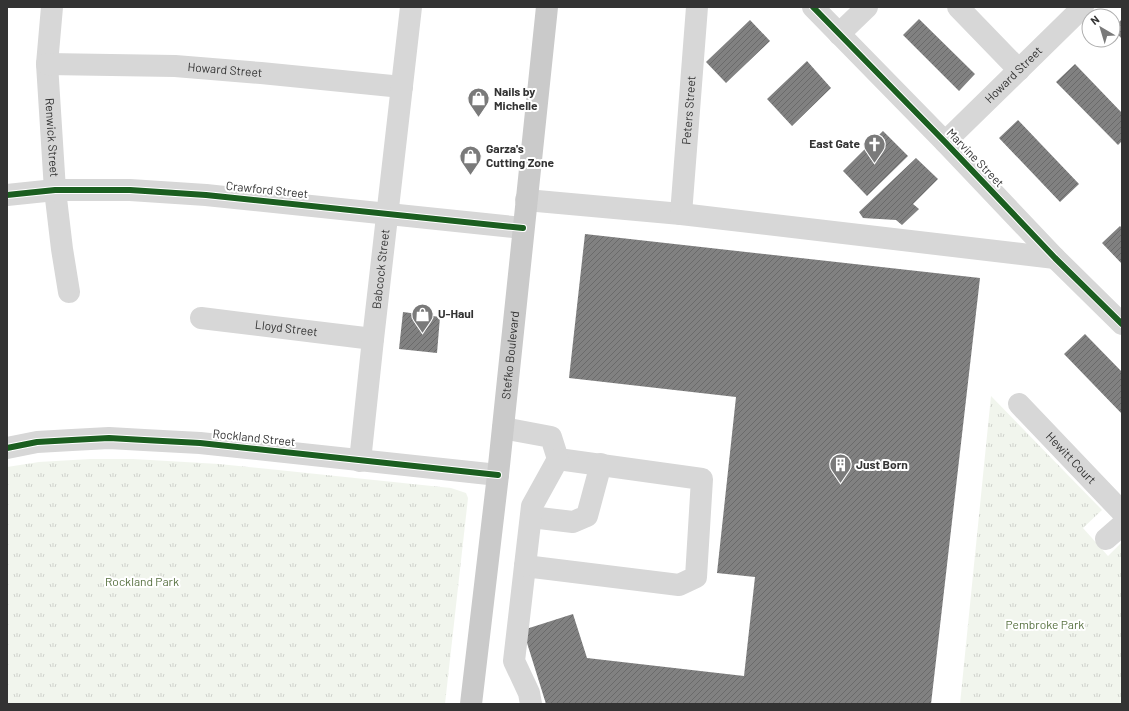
<svg xmlns="http://www.w3.org/2000/svg" width="1129" height="711" viewBox="0 0 1129 711" font-family="Barlow,sans-serif">
<style>
.park{fill:url(#park-tufts)}
.building{fill:url(#building-hatch)}
.lines{fill:none;stroke-linecap:round;stroke-linejoin:round}
.minor{stroke:#d7d7d7;stroke-width:22}
.major{stroke:#cacaca;stroke-width:22}
.cycleway-casing{stroke:#fff;stroke-width:8}
.cycleway{stroke:#1b5e20;stroke-width:6}
.labels{text-anchor:middle;stroke-width:4;stroke-linejoin:round;paint-order:stroke}
.street-label{font-size:12px;fill:#333;stroke:#fff}
.poi-label{font-size:12px;font-weight:bold;fill:#333;stroke:#fff;text-anchor:start}
.park-label{font-size:12px;fill:#56703f;stroke:#fff}
</style>
<defs>
<pattern id="park-tufts" width="24" height="20" patternUnits="userSpaceOnUse"><rect width="24" height="20" fill="#f1f5ed"/><path d="M3 7l-1-3M5 7V3M7 7l1-3M15 17l-1-3M17 17v-4M19 17l1-3" fill="none" stroke="#cfd2cc"/></pattern>
<pattern id="building-hatch" width="6" height="6" patternUnits="userSpaceOnUse"><rect width="6" height="6" fill="#818181"/><path d="M-1 1l2-2M0 6l6-6M5 7l2-2" fill="none" stroke="#6a6a6a"/></pattern>
</defs>
<rect width="100%" height="100%" fill="#fff"/>
<path class="park" d="M991 396 1102 510 1083 528 1108 556 1122 542V704H960Z
M90 459H133L219 464 451 488 466 493 468 498 445 704H7V467L39 462Z"/>
<path class="building" d="M919 19 975 74 959 91 903 35Z
M1122 19V39L1113 29V28Z
M750 20 770 41 726 83 706 62Z
M807 61 831 88 792 126 767 99Z
M1075 64 1122 113V141L1118 145 1056 82Z
M1018 120 1079 184 1060 202 999 138Z
M883 131 908 156 867 196 843 171Z
M916 158 938 179 913 204 919 209 902 225 896 220 863 218 859 212Z
M1120 226 1122 228V264L1102 243Z
M585 234 980 278 931 704H546L523 630 573 614 587 658 744 676 755 577 717 573 736 397 569 378Z
M403 312 440 317 437 353 399 349Z
M1085 334 1122 372V414L1064 354Z"/>
<g class="lines">
<g class="minor">
<path id="s1" d="M52 7 47 64 55 190 62 249 69 292"/>
<path d="M813 7 945 142 1055 258 1122 324"/>
<path d="M958 7 1019 70"/>
<path d="M839 34 867 7"/>
<path id="s2" d="M47 64 175 66 261 73 402 87"/>
<path id="s3" d="M945 142 1083 7"/>
<path d="M7 195 55 190H130L206 195 523 228"/>
<path d="M526 200 681 214 1055 258"/>
<path id="s4" d="M681 214 697 7"/>
<path id="s5" d="M201 318 373 339"/>
<path id="s6" d="M1019 404 1122 512"/>
<path d="M503 428 551 437 558 459 702 479 696 577 679 585 525 566 514 661 529 693 531 704"/>
<path d="M7 448 37 442 72 440 109 438 144 440 200 443 498 475"/>
<path id="s7" d="M360 461 373 339 411 7"/>
<path d="M531 517 573 522 587 516 601 464"/>
<path d="M1106 539 1122 525"/>
<path d="M525 566 532 506 558 459"/>
</g>
<path class="major" id="s8" d="M471 704 498 475 547 7"/>
<defs>
<path id="cycleway" d="M813 7 945 142 1055 258 1122 324
M7 195 55 190H130L206 195 523 228
M7 448 37 442 72 440 109 438 144 440 200 443 498 475"/>
</defs>
<use href="#cycleway" class="cycleway-casing"/>
<use href="#cycleway" class="cycleway"/>
</g>
<defs>
<symbol id="shop-pin" viewBox="-11 -11 22 30"><path d="M0 17L-7.5 6A9.5 9.5 0 1 1 7.5 6Z" fill="#7a7a7a" stroke="#fff"/><path d="M-5-2.5h2.3a2.7 3.5 0 0 1 5.4 0H5L5.5 6h-11ZM-1.5-2.5h3a1.5 2.3 0 0 0-3 0Z" fill="#fff"/></symbol>
<symbol id="church-pin" viewBox="-11 -11 22 30"><path d="M0 17L-7.5 6A9.5 9.5 0 1 1 7.5 6Z" fill="#7a7a7a" stroke="#fff"/><path d="M-1.2-6h2.4v3.5h3.3v2.4h-3.3V6h-2.4V-.1h-3.3v-2.4h3.3Z" fill="#fff"/></symbol>
<symbol id="building-pin" viewBox="-11 -11 22 30"><path d="M0 17L-7.5 6A9.5 9.5 0 1 1 7.5 6Z" fill="#7a7a7a" stroke="#fff"/><path d="M-4-6H4V6H1V3H-1V6H-4ZM-2.5-4.3h1.7v1.8h-1.7ZM.8-4.3h1.7v1.8H.8ZM-2.5-1h1.7V.8h-1.7ZM.8-1h1.7V.8H.8Z" fill="#fff"/></symbol>
</defs>
<g fill-rule="evenodd">
<use href="#shop-pin" x="466" y="86" width="25" height="34"/>
<use href="#church-pin" x="862" y="132" width="25" height="34"/>
<use href="#shop-pin" x="458" y="144" width="25" height="34"/>
<use href="#shop-pin" x="410" y="302" width="25" height="34"/>
<use href="#building-pin" x="828" y="452" width="25" height="34"/>
</g>
<g class="labels">
<g class="street-label">
<text dy="4" stroke="none"><textPath href="#s2" startOffset="178">Howard Street</textPath></text>
<text dy="4" stroke="none"><textPath href="#s3" startOffset="96">Howard Street</textPath></text>
<text dy="4" stroke="none"><textPath href="#s4" startOffset="104">Peters Street</textPath></text>
<text dy="4" stroke="none"><textPath href="#s1" startOffset="131">Renwick Street</textPath></text>
<text transform="translate(975 158) rotate(46)" y="4">Marvine Street</text>
<text transform="translate(267 190) rotate(6)" y="4">Crawford Street</text>
<text dy="4" stroke="none"><textPath href="#s7" startOffset="193">Babcock Street</textPath></text>
<text dy="4" stroke="none"><textPath href="#s5" startOffset="86">Lloyd Street</textPath></text>
<text dy="4" stroke="none"><textPath href="#s8" startOffset="351">Stefko Boulevard</textPath></text>
<text transform="translate(254 438) rotate(6)" y="4">Rockland Street</text>
<text dy="4" stroke="none"><textPath href="#s6" startOffset="75">Hewitt Court</textPath></text>
</g>
<g class="poi-label">
<text x="494" y="96">Nails by<tspan x="494" dy="14">Michelle</tspan></text>
<text x="860" y="148" text-anchor="end">East Gate</text>
<text x="486" y="153">Garza's<tspan x="486" dy="14">Cutting Zone</tspan></text>
<text x="438" y="318">U-Haul</text>
<text x="856" y="469">Just Born</text>
</g>
<g class="park-label">
<text x="142" y="586">Rockland Park</text>
<text x="1045" y="629">Pembroke Park</text>
</g>
</g>
<rect width="1129" height="711" fill="none" stroke="#333333" stroke-width="16"/>
<g transform="translate(1101 28) rotate(322)"><circle r="19" fill="#ffffff" stroke="#adadad"/>
<path d="M0-3L7 15L0 10L-7 15Z" fill="#7a7a7a"/>
<text y="-6" font-size="11" font-weight="bold" text-anchor="middle" fill="#333333">N</text>
</g>
</svg>
